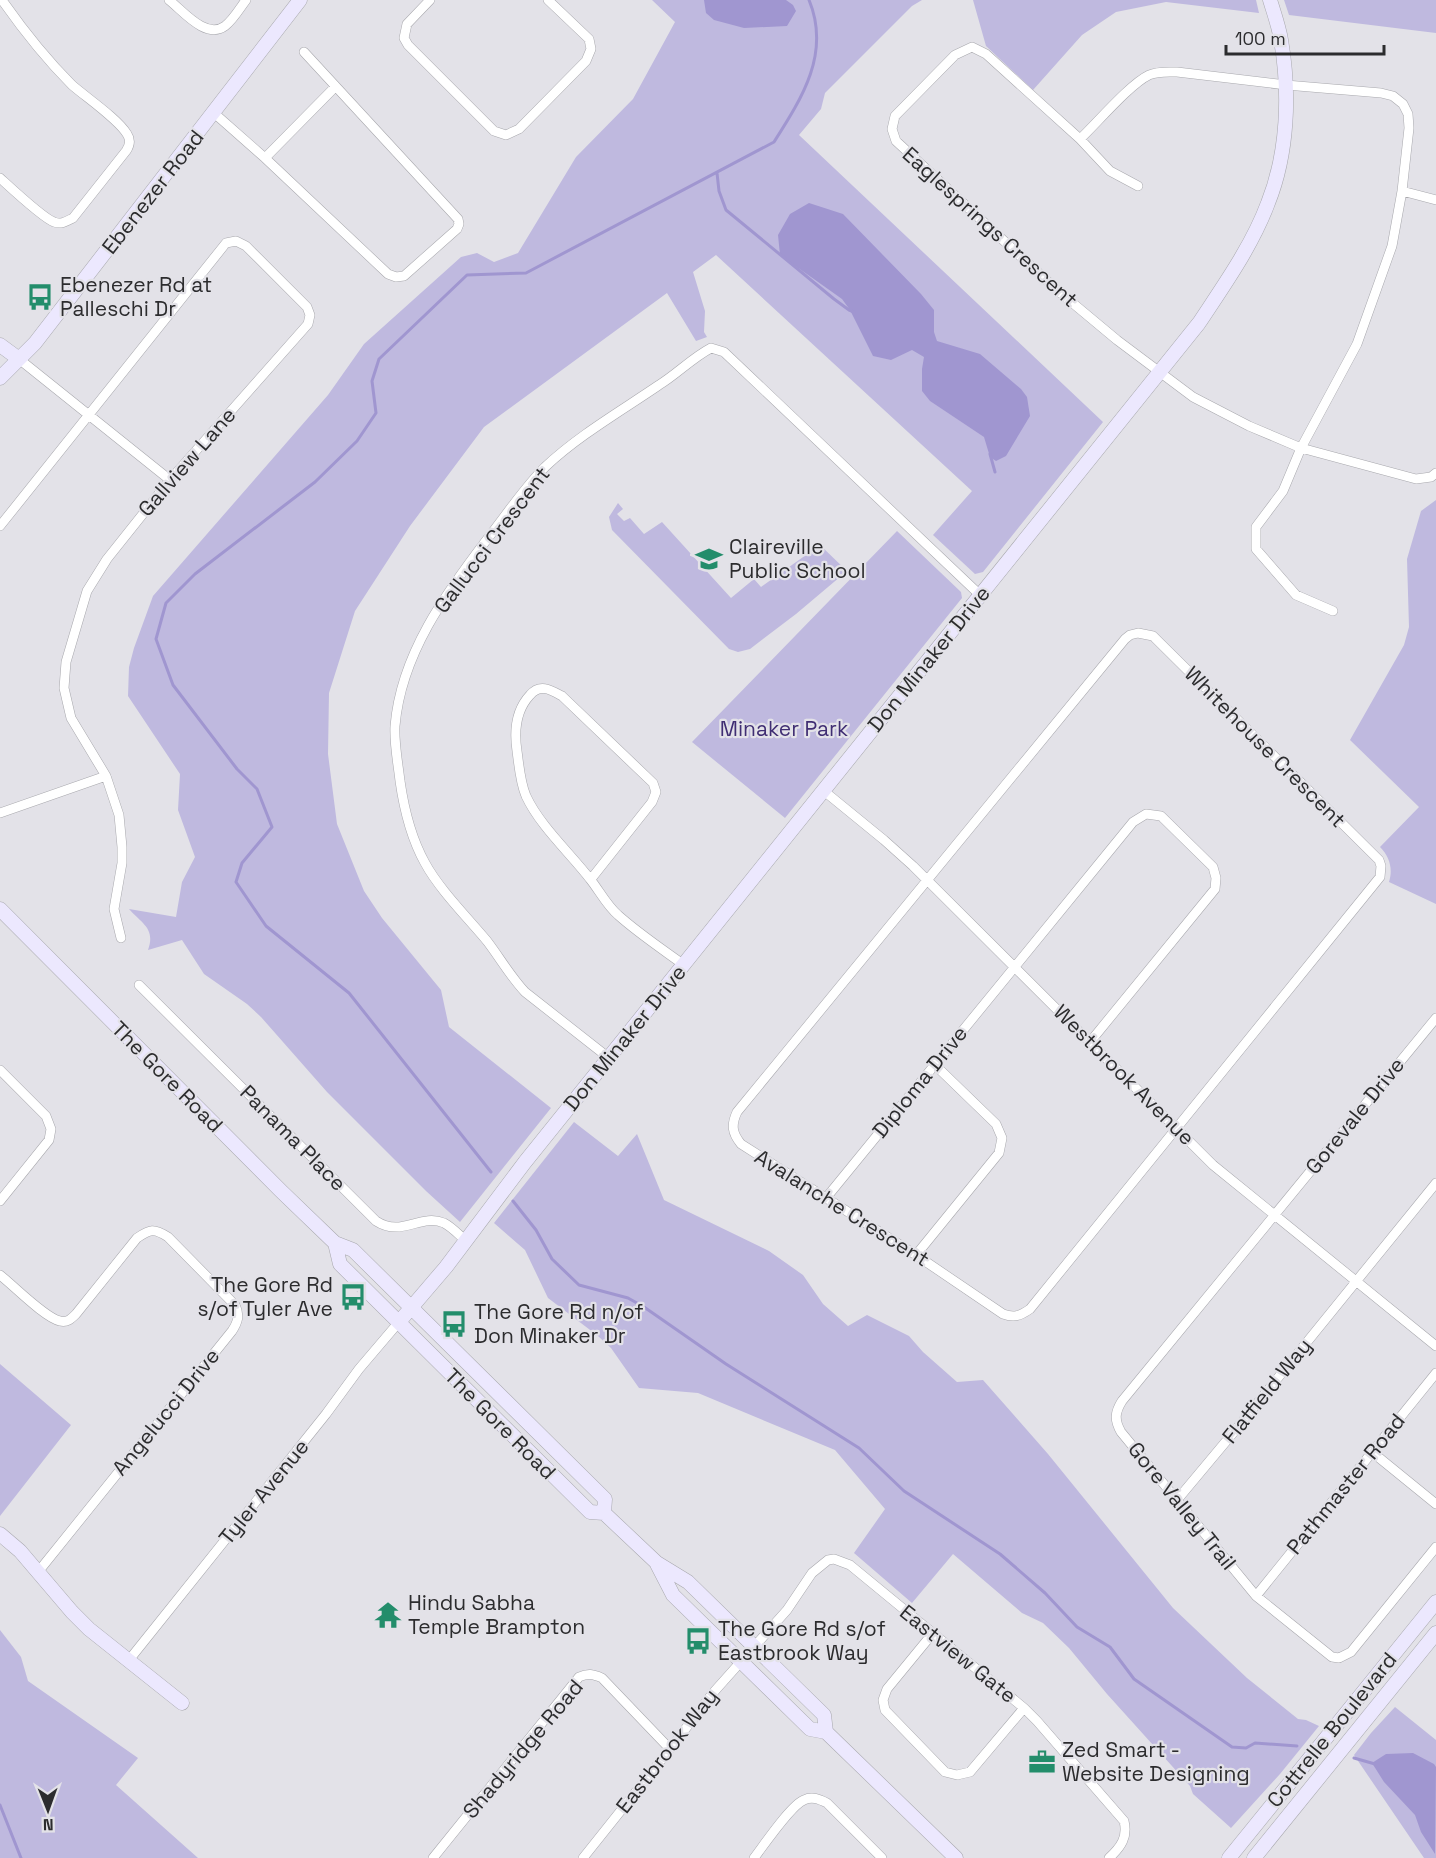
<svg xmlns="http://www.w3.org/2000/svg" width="1436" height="1858" viewBox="0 0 1436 1858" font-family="'Space Grotesk',sans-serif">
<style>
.green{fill:#bfb9df}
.water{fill:#a096d0}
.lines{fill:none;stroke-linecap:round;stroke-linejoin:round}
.stream{stroke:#a096d0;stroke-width:3}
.street-casing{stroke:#a8a8ad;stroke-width:10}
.secondary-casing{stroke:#a8a8ad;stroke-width:15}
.street{stroke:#fff;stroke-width:9}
.secondary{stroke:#ece8fe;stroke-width:14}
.labels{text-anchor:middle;stroke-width:4.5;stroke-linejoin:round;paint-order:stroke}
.street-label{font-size:21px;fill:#2c2c2e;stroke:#e3e2e8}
.poi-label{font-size:21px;fill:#2c2c2e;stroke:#e3e2e8;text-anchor:start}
.park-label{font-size:21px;fill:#402e73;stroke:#e3e2e8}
</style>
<rect width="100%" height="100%" fill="#e3e2e8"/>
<path class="green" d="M652 0H922L912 6 825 93 821 109 799 135 1103 422 983 572 975 574 933 535 972 491 716 255 693 272 705 311 704 332 707 337 696 341 667 293 484 427 410 526 355 611 329 693 328 754 337 824 364 891 382 918 441 990 449 1027 551 1108 460 1222 426 1191 327 1092 261 1017 247 1004 204 974 182 940 148 950C156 928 141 923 129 909L176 917 182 882 195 857 178 810 180 774 128 696 129 667 134 648 153 596 328 395 364 344 461 257 477 253 494 262 518 253 576 157 633 99 675 22Z
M973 0H1256L1259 13 1166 2 1116 12 1082 35 1033 90 986 46Z
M1284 0H1436V33L1289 15Z
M1436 500V904L1389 882C1393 869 1390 857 1380 847L1419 807 1350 740 1404 645 1409 627 1407 559 1421 511Z
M618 503 623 509 617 514 624 521 630 518 644 534 662 522 731 598 754 579 761 587 820 545 847 571 796 614 750 649 738 652 729 649 612 530 609 517Z
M897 531 961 592 962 598 785 818 692 742Z
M574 1122 618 1156 637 1134 664 1200 769 1251 803 1275 823 1304 848 1326 867 1315 909 1336 923 1352 957 1382 983 1380 1048 1454 1173 1608 1247 1678 1298 1719 1306 1720 1319 1726 1280 1774 1231 1828 1193 1794 1190 1786 1107 1694 1069 1648 1043 1623 1022 1613 953 1554 912 1603 854 1553 885 1509 835 1450 698 1393 639 1388 611 1348 598 1336 548 1298 525 1250 494 1223Z
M0 1364 71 1425 0 1516Z
M0 1630 21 1657 28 1681 138 1758 116 1785 198 1858H0Z
M1395 1707 1436 1740V1858H1424L1354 1755 1371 1733Z"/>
<path class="water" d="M704 0H786L793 5 796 11 787 26 744 28 714 20 706 13Z
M809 203 843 214 921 294 934 310V332L937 341 980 354 1021 389 1027 397 1030 416 1006 456 996 461 990 457 984 437 930 401 922 391V369L924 357 912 350 891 360 873 356 850 310 842 299 780 255 778 235 790 214Z
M1413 1753 1434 1764 1436 1767 1435 1854 1421 1832 1415 1815 1384 1782 1372 1763 1386 1754Z"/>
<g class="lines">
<path class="stream" d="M717 173 719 191 726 210 834 299 849 310 854 312
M990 454 995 472
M491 1172 349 993 266 926 236 882 242 863 272 827 257 789 237 769 173 685 156 639 166 603 195 574 315 482 357 441 376 413 372 381 379 359 467 275 526 273 774 142C802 98 831 53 809 0
M513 1201 536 1230 552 1259 579 1285 628 1298 644 1307 726 1364 859 1448 904 1491 1000 1554 1045 1593 1077 1627 1110 1647 1134 1679 1232 1747 1246 1748 1255 1743 1297 1746
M1354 1758 1375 1764
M0 1805 21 1858"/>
<defs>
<path id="street" d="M169 0C183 11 206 40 225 26 233 20 240 8 246 0
M430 0 407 24 404 38 408 45 494 131 506 135 519 129 586 61 591 49 589 39 548 0
M214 113 265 158 388 274 396 277 404 276 457 229 459 224 458 219 304 52
M1080 139C1097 123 1130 84 1149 75 1158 71 1167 72 1177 72L1286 85 1381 93 1393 96 1403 104 1408 114 1409 128 1402 191 1392 246 1357 344 1301 448 1283 491 1256 527V549L1296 595 1333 611
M265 158 335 87
M0 178C11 188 43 218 54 222 61 225 67 221 73 218L126 151C130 145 131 140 127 134 118 119 87 98 72 85 46 59 23 30 2 0
M1138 186 1110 171 1080 139 986 54 972 47 955 55 895 116 892 129 896 141 1057 290 1117 340 1193 397 1249 426 1301 448 1416 479 1431 477 1436 473
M1402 191 1436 200
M19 359 170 480
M0 526 226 243 236 241 246 246 307 307 310 315 308 324 170 480 107 559 87 591 66 662 64 688 71 718 106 776 119 815 122 847V863L114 909 121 938
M1138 633 1153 636 1379 860 1381 866 1380 877 1030 1309C1020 1316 1014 1318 1003 1314L916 1255 741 1144C732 1133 731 1125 737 1112L1125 639 1130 635Z
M824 791 884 840 913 866 1213 1165 1436 1346
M0 813 106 776
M591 879 652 802 656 792 653 783 562 696C551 690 540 683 530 695 516 710 514 731 517 751 519 765 520 782 526 796 540 826 570 853 590 879 599 890 607 906 618 915 638 933 662 949 684 965
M139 985 376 1221C402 1238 420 1213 444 1223 452 1227 459 1235 466 1241
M1436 1018 1122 1401C1115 1412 1114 1420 1121 1432L1256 1596 1332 1657 1339 1658 1351 1652 1436 1547
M609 1058 525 992C510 976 500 958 487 941 467 917 439 889 425 863 411 838 404 809 400 781 398 763 394 744 395 726 401 654 446 593 488 538 507 514 524 488 545 467 579 435 621 411 659 385 677 374 692 358 711 348L724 352 980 595
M0 1070 46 1116 51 1129 49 1140 0 1201
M826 1198 1133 822 1146 814 1161 816 1213 867 1216 878 1215 889 1090 1042
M916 1255 999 1153 1002 1138 996 1124 934 1064
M0 1275C13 1285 45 1318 60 1321 67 1323 71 1319 76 1314L137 1238C150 1229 154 1228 168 1237L235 1305C240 1315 238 1322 232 1331L38 1572
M1372 1452 1436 1504
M1177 1500 1238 1427 1436 1183
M1256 1596 1436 1373
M933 1633 887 1689 883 1700 885 1710 945 1772 957 1775 970 1772 1024 1708
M129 1660 326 1414 359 1369 399 1322
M433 1858 579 1677C588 1673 593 1674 602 1678L670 1749
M583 1858 670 1749 712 1694 787 1610 812 1573 828 1560 834 1559 850 1565 1024 1708 1037 1721 1124 1821C1128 1837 1121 1847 1109 1858
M754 1858C764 1845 791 1805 804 1800 812 1796 819 1799 827 1803L882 1858"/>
<path id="secondary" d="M0 345 19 359
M0 378 35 343 300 0
M0 909 281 1191 335 1243 353 1250 605 1499 604 1513
M335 1243 340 1264 590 1512 604 1513 657 1563 688 1582 824 1715 826 1732
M399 1322 446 1267 525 1162 1199 323C1224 285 1252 246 1268 203 1288 153 1290 93 1281 40 1279 27 1274 13 1270 0
M0 1534 20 1551 72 1612 89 1629 182 1703
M657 1564 673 1595 810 1729 826 1732 956 1858
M1229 1858 1436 1602
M1254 1858 1436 1633"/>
</defs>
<use href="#street" class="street-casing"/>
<use href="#secondary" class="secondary-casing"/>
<use href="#street" class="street"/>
<use href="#secondary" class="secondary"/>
</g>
<defs>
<symbol id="bus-bare" viewBox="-9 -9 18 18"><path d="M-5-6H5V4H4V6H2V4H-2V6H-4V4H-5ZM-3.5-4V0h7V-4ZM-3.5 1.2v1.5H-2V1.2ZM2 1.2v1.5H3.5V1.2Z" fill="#238d6b" stroke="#e3e2e8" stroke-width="2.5" paint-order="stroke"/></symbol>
<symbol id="school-bare" viewBox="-9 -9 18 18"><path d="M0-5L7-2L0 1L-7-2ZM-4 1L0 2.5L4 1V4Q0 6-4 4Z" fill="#238d6b" stroke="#e3e2e8" stroke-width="2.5" paint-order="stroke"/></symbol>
<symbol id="temple-bare" viewBox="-9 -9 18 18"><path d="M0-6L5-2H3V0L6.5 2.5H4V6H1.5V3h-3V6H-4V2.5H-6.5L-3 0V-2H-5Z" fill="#238d6b" stroke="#e3e2e8" stroke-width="2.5" paint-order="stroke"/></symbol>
<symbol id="office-bare" viewBox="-9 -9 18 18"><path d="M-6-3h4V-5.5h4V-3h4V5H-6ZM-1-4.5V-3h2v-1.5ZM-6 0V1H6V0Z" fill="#238d6b" stroke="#e3e2e8" stroke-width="2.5" paint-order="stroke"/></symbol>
</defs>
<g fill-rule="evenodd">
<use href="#bus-bare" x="21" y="278" width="38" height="38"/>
<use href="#school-bare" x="690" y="540" width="38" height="38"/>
<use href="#bus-bare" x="334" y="1278" width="38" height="38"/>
<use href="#bus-bare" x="435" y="1305" width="38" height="38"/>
<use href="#temple-bare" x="369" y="1596" width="38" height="38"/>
<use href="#bus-bare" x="679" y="1622" width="38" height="38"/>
<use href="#office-bare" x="1023" y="1743" width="38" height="38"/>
</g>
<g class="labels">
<g class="street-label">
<text transform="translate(153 192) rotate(-52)" y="7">Ebenezer Road</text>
<text transform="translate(990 227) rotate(42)" y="7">Eaglesprings Crescent</text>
<text transform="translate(187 462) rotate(-49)" y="7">Gallview Lane</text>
<text transform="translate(492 540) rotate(-53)" y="7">Gallucci Crescent</text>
<text transform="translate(929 659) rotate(-51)" y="7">Don Minaker Drive</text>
<text transform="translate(1265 747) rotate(45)" y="7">Whitehouse Crescent</text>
<text transform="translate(625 1038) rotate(-51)" y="7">Don Minaker Drive</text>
<text transform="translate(1124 1075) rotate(45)" y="7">Westbrook Avenue</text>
<text transform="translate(167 1077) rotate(45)" y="7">The Gore Road</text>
<text transform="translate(920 1082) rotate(-51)" y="7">Diploma Drive</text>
<text transform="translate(1355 1116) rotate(-51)" y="7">Gorevale Drive</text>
<text transform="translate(293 1138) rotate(45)" y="7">Panama Place</text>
<text transform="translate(842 1208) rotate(32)" y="7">Avalanche Crescent</text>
<text transform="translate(1267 1391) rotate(-51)" y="7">Flatfield Way</text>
<text transform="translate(166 1412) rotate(-51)" y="7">Angelucci Drive</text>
<text transform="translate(500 1424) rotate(45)" y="7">The Gore Road</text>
<text transform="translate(1346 1484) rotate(-51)" y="7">Pathmaster Road</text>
<text transform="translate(264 1492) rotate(-51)" y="7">Tyler Avenue</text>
<text transform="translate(1182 1506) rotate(51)" y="7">Gore Valley Trail</text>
<text transform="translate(958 1654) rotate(39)" y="7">Eastview Gate</text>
<text transform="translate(1332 1730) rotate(-51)" y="7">Cottrelle Boulevard</text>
<text transform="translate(523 1749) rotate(-50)" y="7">Shadyridge Road</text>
<text transform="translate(667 1751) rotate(-52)" y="7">Eastbrook Way</text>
</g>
<g class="poi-label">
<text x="60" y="292">Ebenezer Rd at<tspan x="60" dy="24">Palleschi Dr</tspan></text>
<text x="729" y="554">Claireville<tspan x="729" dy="24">Public School</tspan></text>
<text x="333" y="1292" text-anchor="end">The Gore Rd<tspan x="333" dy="24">s/of Tyler Ave</tspan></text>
<text x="474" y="1319">The Gore Rd n/of<tspan x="474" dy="24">Don Minaker Dr</tspan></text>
<text x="408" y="1610">Hindu Sabha<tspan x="408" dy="24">Temple Brampton</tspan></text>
<text x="718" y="1636">The Gore Rd s/of<tspan x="718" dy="24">Eastbrook Way</tspan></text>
<text x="1062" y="1757">Zed Smart -<tspan x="1062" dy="24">Website Designing</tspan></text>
</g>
<g class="park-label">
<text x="784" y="736">Minaker Park</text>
</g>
</g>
<g transform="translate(48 1810) rotate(179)" stroke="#e3e2e8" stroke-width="4.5" paint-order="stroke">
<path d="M0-4.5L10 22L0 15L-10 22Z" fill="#2c2c2e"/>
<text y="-9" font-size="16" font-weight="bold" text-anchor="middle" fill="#2c2c2e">N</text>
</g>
<path d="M1226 45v9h158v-9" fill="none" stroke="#2c2c2e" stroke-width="3"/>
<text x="1235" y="45" font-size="18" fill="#2c2c2e" stroke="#e3e2e8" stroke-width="4.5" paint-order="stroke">100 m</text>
</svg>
